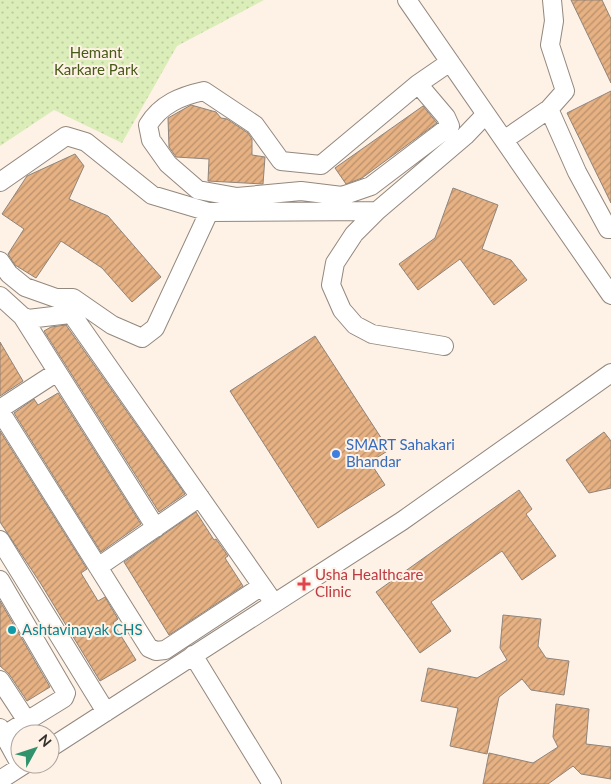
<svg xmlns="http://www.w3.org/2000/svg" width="611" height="784" viewBox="0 0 611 784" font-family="Lato,sans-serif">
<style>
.grass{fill:url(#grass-dots)}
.building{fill:url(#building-hatch);stroke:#8f847b}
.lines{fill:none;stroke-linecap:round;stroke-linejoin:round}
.minor-casing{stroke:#93887e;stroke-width:20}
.minor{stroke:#fff;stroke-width:18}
.shop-dot{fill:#3f7fe0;stroke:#fef2e7;stroke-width:2}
.health-dot{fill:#e0444e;stroke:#fef2e7;stroke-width:2}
.culture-dot{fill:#0f9aa8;stroke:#fef2e7;stroke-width:2}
.labels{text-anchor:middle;stroke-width:4;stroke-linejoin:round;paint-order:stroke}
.park-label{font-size:15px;fill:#485a17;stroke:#fef2e7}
.shop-label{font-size:15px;fill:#366cbe;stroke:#fef2e7;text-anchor:start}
.health-label{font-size:15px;fill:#be3a42;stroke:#fef2e7;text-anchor:start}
.culture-label{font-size:15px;fill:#0d838f;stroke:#fef2e7;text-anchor:start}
</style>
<defs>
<pattern id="grass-dots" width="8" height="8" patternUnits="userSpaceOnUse" patternTransform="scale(1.25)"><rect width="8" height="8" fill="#dbedb8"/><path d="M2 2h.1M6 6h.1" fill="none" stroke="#bccc9e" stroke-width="1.8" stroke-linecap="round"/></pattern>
<pattern id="building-hatch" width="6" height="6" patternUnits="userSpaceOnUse" patternTransform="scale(1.25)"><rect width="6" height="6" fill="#e6b183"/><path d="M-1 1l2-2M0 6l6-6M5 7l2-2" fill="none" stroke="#bb906b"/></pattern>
</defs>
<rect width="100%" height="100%" fill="#fef2e7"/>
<path class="grass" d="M0 0H264L177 46 122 143 54 110 0 146Z"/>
<path class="building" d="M571 0H602L611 19V83Z
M611 91V203L567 113Z
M191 105 216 112 221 118 227 119 248 133 252 139V155L265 157 263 184 208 181 209 159 176 157 169 147 168 118Z
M423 106 437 123 362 178 346 184 335 168Z
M75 154 84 166 69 199 108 216 161 277 132 302 102 268 61 241 36 278 15 265 8 254 24 229 2 214 27 176Z
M453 188 498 205 482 249 511 260 527 280 494 305 460 259 418 290 399 264 435 238Z
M66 325 185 494 159 512 44 331 51 327Z
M315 336 389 450 370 462 385 485 318 528 230 391Z
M0 342 23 381 0 396Z
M58 393 141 524 101 552 14 413 34 399 38 405Z
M0 431 87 569 81 573 98 601 105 597 118 619 113 623 136 660 100 681 41 584 0 522Z
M604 432 611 441V488L589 493 566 460Z
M519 490 532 509 526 514 556 556 522 580 502 551 431 602 451 631 420 653 376 592Z
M196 512 214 540 216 539 228 556 225 558 243 586 169 635 124 562Z
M0 601 50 687 27 701 9 674 0 666Z
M503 615 541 619 538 646 546 658 569 661 564 695 531 690 522 679 499 697 487 754 450 746 458 708 421 701 428 668 477 678 507 660 500 648Z
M556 704 589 709 586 744 611 747V779L581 774 573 766 548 784H483L489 753 533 763 558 747 553 737Z"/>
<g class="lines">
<defs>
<path id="minor" d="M407 0 611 295
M552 0 554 21 550 45 565 91 549 109 577 172 608 229H611
M418 84 446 117 450 126 371 186 342 196 301 191 237 197 198 190 168 164 151 140 148 125C161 104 181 96 204 91L255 125 281 161 321 165 418 84 450 62
M504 140 549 109
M0 182 66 136 86 142 152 195 209 212 377 211
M0 261 9 274 25 287 56 298H73L112 325 142 338 155 328 209 212
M0 296 22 316 28 319 70 314 73 316 274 603
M22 316 156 528
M444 346 372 334 355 325 342 310 331 285 335 263 354 234 377 211 465 136 486 114
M0 409 57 372
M0 411 149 648 156 651 165 650 262 586
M0 540 106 712
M98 567 200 497
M0 580 66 693 64 698 4 735
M193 655 272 784
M0 680 27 721
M0 728 21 766
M50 748 402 521 611 373
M0 780 25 764"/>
</defs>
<use href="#minor" class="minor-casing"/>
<use href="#minor" class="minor"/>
</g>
<circle class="shop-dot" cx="336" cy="454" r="5"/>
<path class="health-dot" d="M301.5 576.5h5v5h5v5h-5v5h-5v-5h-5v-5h5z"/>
<circle class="culture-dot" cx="12" cy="630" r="5"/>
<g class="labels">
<g class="park-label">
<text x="96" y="58">Hemant<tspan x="96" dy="17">Karkare Park</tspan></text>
</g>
<g class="shop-label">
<text x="346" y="450">SMART Sahakari<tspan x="346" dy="17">Bhandar</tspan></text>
</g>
<g class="health-label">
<text x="315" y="580">Usha Healthcare<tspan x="315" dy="17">Clinic</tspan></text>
</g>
<g class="culture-label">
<text x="22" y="635">Ashtavinayak CHS</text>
</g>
</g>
<g transform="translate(35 749) rotate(50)"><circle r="24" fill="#fef2e7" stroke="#ada49c"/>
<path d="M0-4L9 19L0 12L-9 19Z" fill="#30936e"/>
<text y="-8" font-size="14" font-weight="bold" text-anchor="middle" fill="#332f2b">N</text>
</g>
</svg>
